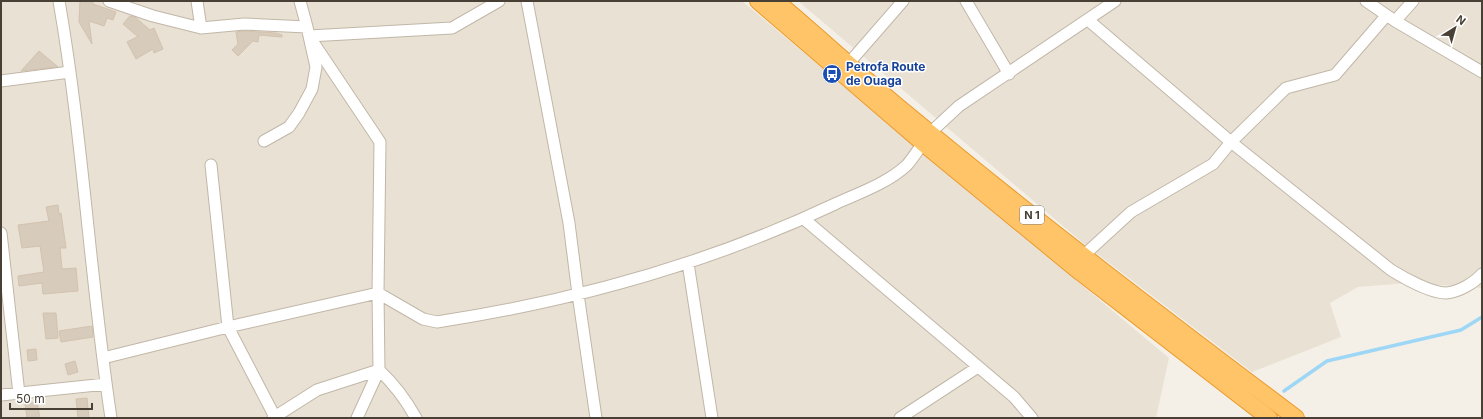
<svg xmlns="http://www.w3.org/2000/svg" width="1483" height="419" viewBox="0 0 1483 419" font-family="Inter,sans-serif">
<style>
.residential{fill:#e9e1d4}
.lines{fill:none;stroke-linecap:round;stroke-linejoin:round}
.stream{stroke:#9ed7f6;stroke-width:3.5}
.building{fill:#d7cbbb;stroke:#d3c2ae}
.minor-casing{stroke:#c1b7a8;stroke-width:13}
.highway-casing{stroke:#eb9a2b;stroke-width:18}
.minor{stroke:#fff;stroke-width:11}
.highway{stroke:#ffc467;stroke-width:16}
.labels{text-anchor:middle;stroke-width:3;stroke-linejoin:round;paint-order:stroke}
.shield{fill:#fff;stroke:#7f7972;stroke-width:1}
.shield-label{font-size:11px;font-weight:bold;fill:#484035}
.transit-label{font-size:12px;font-weight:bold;fill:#164399;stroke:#fff;text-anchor:start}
</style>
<rect width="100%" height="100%" fill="#f5f0e7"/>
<path class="residential" d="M1 1H742L1169 358 1156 418H1Z
M798 1H1482V288L1408 283 1358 287 1330 303 1341 337 1252 372 1083 243Z"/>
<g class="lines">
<path class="stream" d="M1284 391 1327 361 1461 330 1482 317"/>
</g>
<path class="building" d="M80 1H93V4L116 12 113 20 107 18 104 26 89 21 92 44 79 22Z
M130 16 135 17 150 30 154 28 163 49 154 53 153 49 136 59 127 42 139 36H137L123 24Z
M244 31 276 33 282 35V37L259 35 258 42 253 41 238 56 232 50 238 44 236 32Z
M39 51 58 67 21 71Z
M58 205 59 214 61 213 66 248H60L62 269 76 268 78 291 43 294 42 283 19 286 18 276 44 272 40 246 22 248 18 225 49 221 46 207Z
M43 313H56L58 338 46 339Z
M92 326 93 337 61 342 59 331Z
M36 349 37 360 28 361 27 350Z
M75 361 78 372 68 375 65 364Z
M87 398 89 418H78L76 399Z
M37 402 40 418H27L25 404Z"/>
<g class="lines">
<defs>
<path id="minor" d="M59 1C83 139 90 279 111 418
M109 1 153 16 201 28 244 24 307 27
M197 1 201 28
M527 1 569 223 578 294 596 418
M966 1 1009 74
M1366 1 1395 21 1482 72
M1088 20 1231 142 1391 270C1404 278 1431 293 1446 293 1459 292 1474 283 1482 274
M1395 21 1413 1
M309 36 380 142 378 293 379 370 357 418
M309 36 452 28 499 1
M849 63 903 1
M1 81 70 72
M930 133 959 106 1115 1
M264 141 289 127 299 113 312 89 316 67 307 27 300 1
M211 165 228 327 275 417
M804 219 1014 397 1032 418
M1 233 19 394
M1083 256 1131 212 1213 164 1231 142 1286 88 1335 75 1386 16
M688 263 712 418
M103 358 228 327 378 293 423 319 437 322C574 301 710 263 835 204 859 193 888 183 907 165 913 158 918 150 923 143
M1 395 106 384
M273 418 317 390 379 370C394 384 406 400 416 418
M900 418 978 367"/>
<path id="highway" d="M758 1 923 143 1080 272 1269 418
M776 1C821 39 863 78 908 115 1034 220 1165 319 1296 418"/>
</defs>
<use href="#minor" class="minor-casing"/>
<use href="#highway" class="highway-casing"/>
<use href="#minor" class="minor"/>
<use href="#highway" class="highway"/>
</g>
<defs>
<symbol id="bus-disc" viewBox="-11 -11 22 22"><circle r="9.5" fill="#1a4fb4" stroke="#fff"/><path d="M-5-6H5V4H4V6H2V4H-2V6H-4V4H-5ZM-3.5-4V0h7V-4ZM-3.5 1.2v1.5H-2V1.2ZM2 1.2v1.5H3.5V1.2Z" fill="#fff"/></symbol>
</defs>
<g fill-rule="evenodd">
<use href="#bus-disc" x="821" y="63" width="22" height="22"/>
</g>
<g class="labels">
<rect class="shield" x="1020" y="206" width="24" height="18" rx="3"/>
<g class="shield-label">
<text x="1032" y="219">N 1</text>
</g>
<g class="transit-label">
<text x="846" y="71">Petrofa Route<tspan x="846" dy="14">de Ouaga</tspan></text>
</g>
</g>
<rect width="1483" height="419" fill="none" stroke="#484035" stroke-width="4"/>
<g transform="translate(1455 28) rotate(37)" stroke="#ffffff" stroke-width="3" paint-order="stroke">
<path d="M0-3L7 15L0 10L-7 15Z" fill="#484035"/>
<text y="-6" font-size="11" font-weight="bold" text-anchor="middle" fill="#484035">N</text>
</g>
<path d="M10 403v6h82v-6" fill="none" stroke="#484035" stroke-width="2"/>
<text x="16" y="403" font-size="12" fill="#484035" stroke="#ffffff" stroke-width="3" paint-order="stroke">50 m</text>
</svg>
